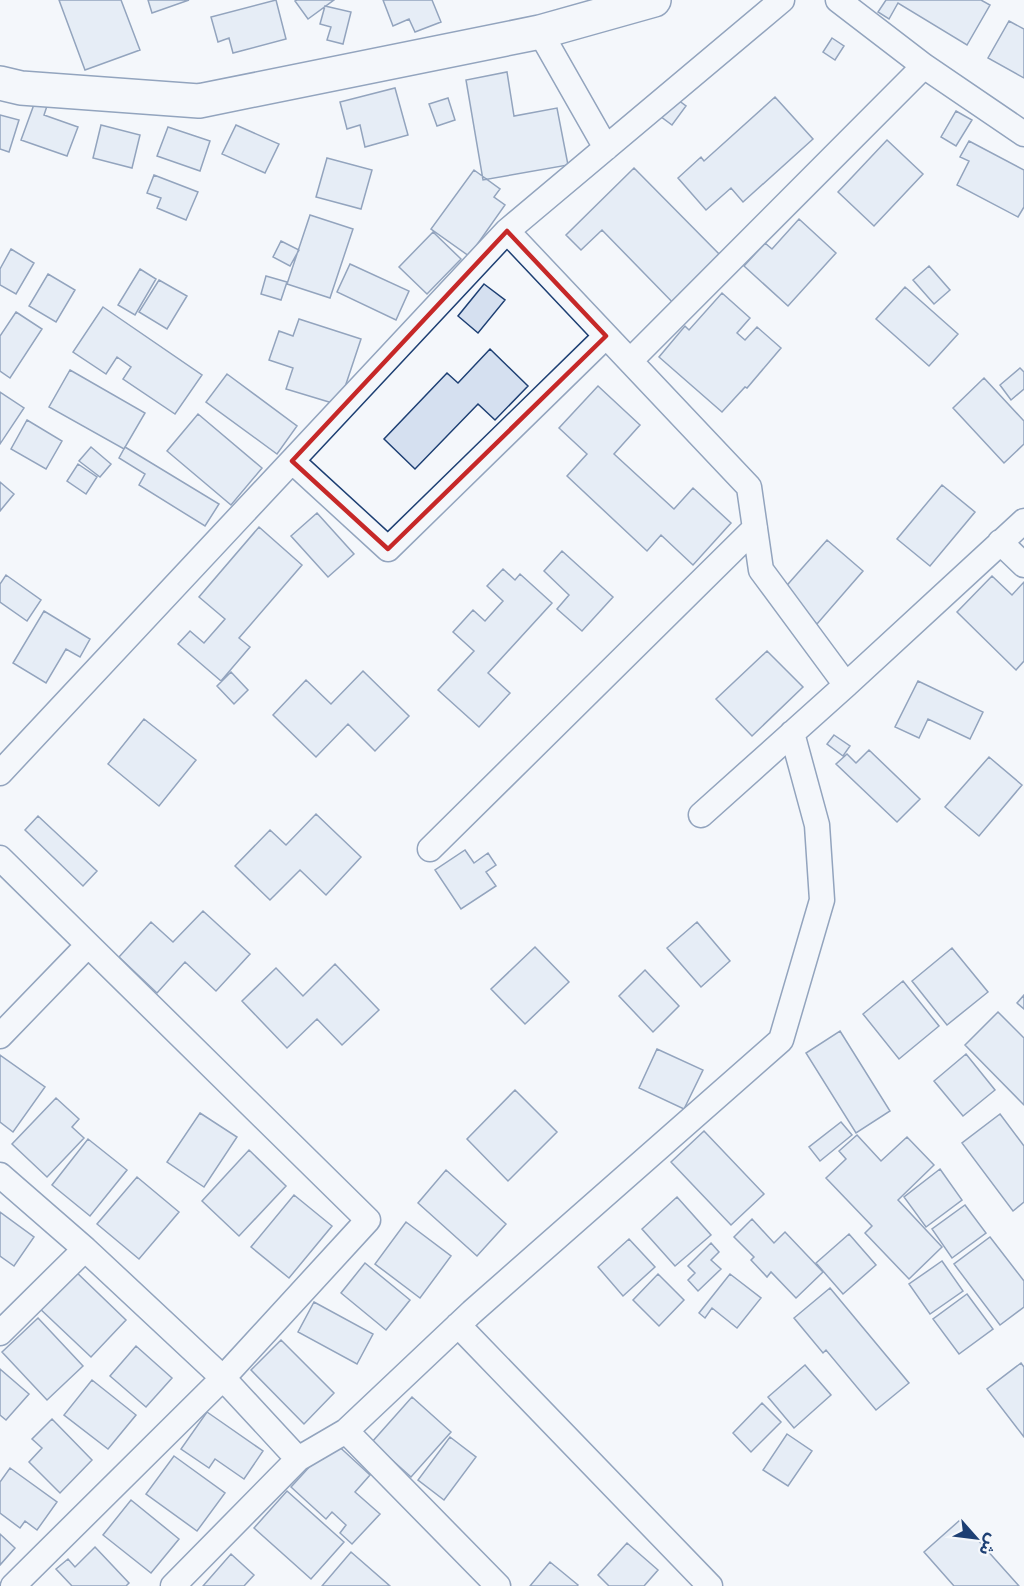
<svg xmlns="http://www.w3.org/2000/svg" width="1024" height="1586" viewBox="0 0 1024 1586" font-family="Arial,'Noto Sans Arabic',sans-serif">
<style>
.building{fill:#d5e0f0;stroke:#1d3f73;stroke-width:1.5}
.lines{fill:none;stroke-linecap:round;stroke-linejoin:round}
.street-casing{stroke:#1d3f73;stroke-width:27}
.secondary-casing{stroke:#1d3f73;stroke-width:36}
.street{stroke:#f4f7fb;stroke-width:24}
.secondary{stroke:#f4f7fb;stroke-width:33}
.marked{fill:none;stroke:#c62828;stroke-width:4.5;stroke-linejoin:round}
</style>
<rect width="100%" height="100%" fill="#f4f7fb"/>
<path class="building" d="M59 0H121L140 50 85 70Z
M148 0H189L152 13Z
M276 0 286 39 233 53 229 38 218 42 211 17Z
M297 0H334L308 19 295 1Z
M383 0H432L441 22 415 32 409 19 393 26Z
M886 0H981L990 5 967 45 898 3 889 19 878 12Z
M325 6 351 12 343 44 327 40 331 27 320 24Z
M1009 21 1024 29V78L988 58Z
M832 38 844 46 835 60 823 52Z
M507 72 514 116 557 108 568 165 483 180 466 80Z
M395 88 408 135 365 147 360 125 347 129 340 102Z
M674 97 686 106 672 125 660 116Z
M775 97 813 139 743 202 731 188 706 210 678 178 701 157 704 161Z
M448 98 455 120 437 126 429 104Z
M36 99 48 103 44 115 78 127 67 156 21 140Z
M956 111 972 120 956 146 941 137Z
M0 115 19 120 9 152 0 149Z
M101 125 140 135 132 168 93 158Z
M236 125 279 144 265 173 222 154Z
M168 127 210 141 200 171 157 156Z
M887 140 923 174 874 226 838 192Z
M969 141 1024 170V207L1018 217 957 185 969 161 960 157Z
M327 158 372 170 361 209 316 197Z
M634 168 728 263 680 310 602 230 581 250 566 235Z
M474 170 500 189 494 197 505 205 469 256 431 229Z
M154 175 198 192 186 220 157 208 161 198 147 193Z
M310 215 353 229 330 298 287 284Z
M799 219 836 253 788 306 744 266 765 243 772 249Z
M433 232 461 259 427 294 399 267Z
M281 241 299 250 290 266 273 257Z
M11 249 34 263 16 294 0 285V269Z
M350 264 409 291 396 320 337 292Z
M929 266 950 290 934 304 913 280Z
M140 269 156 279 135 315 118 305Z
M48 274 75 290 56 322 29 306Z
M266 276 287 282 281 300 261 294Z
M159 280 187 296 167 329 139 312Z
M484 284 505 300 478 333 458 316Z
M905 287 958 334 929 366 876 319Z
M722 293 750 318 737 333 745 340 757 327 781 348 747 388 745 387 722 412 659 357 685 326 689 330Z
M103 307 202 375 175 414 123 379 131 367 117 357 106 374 73 352Z
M16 312 42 329 10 378 0 371V336Z
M299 319 361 339 339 405 286 389 293 368 269 360 279 331 293 336Z
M490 349 528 386 495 420 478 404 415 469 384 439 447 373 458 383Z
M1020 368 1024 372V389L1011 400 1000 385Z
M70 370 145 413 124 449 49 407Z
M227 374 297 426 277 454 206 402Z
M984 378 1024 421V444L1004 463 953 408Z
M598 386 640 425 614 454 674 509 693 488 731 523 693 565 661 535 647 551 567 476 587 454 559 428Z
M0 392 24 408 0 444Z
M198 414 262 468 231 505 167 451Z
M27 420 62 441 46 469 11 449Z
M91 447 111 464 100 477 79 461Z
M125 447 219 504 205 526 139 485 145 474 119 458Z
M78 464 97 477 86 494 67 481Z
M0 482 14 494 0 511Z
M942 485 975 512 930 566 897 539Z
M317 513 354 554 328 577 291 536Z
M259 527 302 565 239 638 250 647 221 681 178 644 190 631 204 643 225 619 199 597Z
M827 540 863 571 817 624 781 592Z
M562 551 613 597 582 631 557 609 569 595 544 571Z
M503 569 515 580 520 574 552 603 488 673 510 693 479 727 438 690 474 651 453 632 473 610 485 621 503 601 487 586Z
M6 575 41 600 27 621 0 602V584Z
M992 576 1012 595 1024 582V661L1016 670 957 612Z
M44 611 90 639 80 657 66 649 46 683 13 663Z
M767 651 803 687 752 736 716 699Z
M363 671 409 716 375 751 348 724 316 757 273 715 306 680 331 704Z
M231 672 248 690 234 704 217 686Z
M918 681 983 712 970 739 928 719 919 738 895 727Z
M144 719 196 760 159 806 108 764Z
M834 735 850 746 843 756 827 744Z
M869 750 920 799 897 822 836 764 847 754 856 763Z
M989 757 1022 785 979 836 945 807Z
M316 814 361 857 326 895 300 870 270 900 235 866 270 830 286 845Z
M38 816 97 871 83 886 25 830Z
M465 850 474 863 488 853 496 865 486 872 496 886 461 909 435 870Z
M203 911 250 954 216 991 185 962 157 993 119 957 151 922 173 942Z
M697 922 730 961 701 987 667 948Z
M535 947 569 982 525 1024 491 989Z
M952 948 988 992 947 1025 912 981Z
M335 964 379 1010 342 1045 317 1019 287 1048 242 1001 276 968 303 996Z
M645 970 679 1006 653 1032 619 996Z
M903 981 939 1026 899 1059 863 1014Z
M1024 995V1009L1017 1003Z
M998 1012 1024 1038V1105L965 1045Z
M840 1031 890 1111 856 1133 806 1053Z
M657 1049 703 1070 684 1109 639 1088Z
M966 1054 995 1090 963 1116 934 1081Z
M0 1055 45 1087 13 1132 0 1122Z
M515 1090 557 1132 508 1181 467 1139Z
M56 1098 79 1119 72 1127 84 1138 47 1177 12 1144Z
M200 1113 237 1137 204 1187 167 1162Z
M1000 1114 1024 1146V1202L1013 1211 962 1143Z
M841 1122 852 1135 820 1161 809 1147Z
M704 1131 764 1194 731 1225 671 1162Z
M857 1135 881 1161 907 1137 934 1165 898 1200 942 1247 909 1279 865 1233 872 1226 826 1178 846 1159 839 1151Z
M88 1139 127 1170 90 1216 52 1185Z
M249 1150 286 1186 239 1236 202 1201Z
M940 1169 962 1200 926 1227 904 1197Z
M446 1170 506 1224 477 1256 418 1203Z
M137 1177 179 1212 139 1259 97 1224Z
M294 1195 332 1226 289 1278 251 1247Z
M677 1197 711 1235 675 1266 642 1229Z
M965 1205 986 1233 952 1258 932 1229Z
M0 1212 34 1237 14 1266 0 1256Z
M752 1219 774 1243 785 1232 823 1272 796 1298 771 1272 767 1277 751 1260 754 1257 734 1237Z
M406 1222 451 1256 420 1298 375 1264Z
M849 1234 876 1265 843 1294 816 1263Z
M990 1237 1024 1281V1307L1000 1325 954 1264Z
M629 1239 655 1267 623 1296 598 1267Z
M711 1243 719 1252 711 1260 721 1269 698 1291 688 1280 695 1273 688 1266Z
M942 1261 963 1291 930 1314 909 1284Z
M365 1263 410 1300 386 1330 341 1293Z
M73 1269 126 1320 91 1357 37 1306Z
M658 1274 684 1300 659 1326 633 1300Z
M730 1274 761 1298 737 1328 712 1308 705 1318 699 1313Z
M830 1288 909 1383 876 1410 826 1350 823 1353 794 1318Z
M967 1294 993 1329 959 1354 933 1319Z
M314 1302 373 1334 357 1364 298 1332Z
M38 1318 83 1366 47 1400 2 1352Z
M281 1340 334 1393 304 1424 251 1370Z
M136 1346 172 1378 146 1407 110 1376Z
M1021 1363 1024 1367V1437L987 1389Z
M805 1365 831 1395 794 1428 768 1397Z
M0 1369 29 1394 6 1420 0 1415Z
M92 1380 136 1415 108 1449 64 1415Z
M412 1397 451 1432 411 1477 372 1442Z
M762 1403 781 1422 751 1452 733 1433Z
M207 1412 263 1451 244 1479 215 1459 209 1468 181 1449Z
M52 1419 92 1460 60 1493 29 1462 42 1448 32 1439Z
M787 1434 812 1451 788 1486 763 1470Z
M450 1437 476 1457 444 1500 418 1480Z
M333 1441 370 1475 355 1492 380 1514 352 1544 340 1533 346 1525 332 1512 326 1519 291 1487Z
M174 1456 225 1493 197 1531 146 1494Z
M10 1468 57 1502 37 1530 25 1521 20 1528 0 1513V1482Z
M287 1491 344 1542 311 1579 254 1528Z
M131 1500 179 1539 151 1573 103 1535Z
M960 1520 1019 1586H954L924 1552Z
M0 1534 15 1548 0 1565Z
M627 1543 658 1570 644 1586H609L598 1575Z
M95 1547 129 1583 126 1586H72L56 1569 68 1559 75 1567Z
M351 1552 390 1586H322Z
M231 1554 254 1575 244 1586H203Z
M550 1562 578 1585 577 1586H530Z"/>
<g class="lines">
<defs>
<path id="street" d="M838 0 924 66 1024 134
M540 32 606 148
M507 231 749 487 761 570 846 685
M630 361 924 66
M292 461 388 549 606 336
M1000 542 1024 565
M0 773 507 231 782 0
M701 815 846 685 1024 521
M430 849 755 528
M0 858 368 1220 223 1378 13 1586
M0 1036 88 945
M0 1175 85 1249 0 1333
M85 1249 223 1378 298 1459
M458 1325 710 1586
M346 1431 498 1586
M173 1586 298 1459 346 1431 472 1312 781 1040 822 900 817 825 792 733"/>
<path id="secondary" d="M0 83 21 88 199 101 540 32 654 0"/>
</defs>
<use href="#street" class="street-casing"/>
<use href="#secondary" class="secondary-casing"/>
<use href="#street" class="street"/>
<use href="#secondary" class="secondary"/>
</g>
<path d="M0 0H1024V1586H0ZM507 231 606 336 388 549 292 461Z" fill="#f4f7fb" fill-opacity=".55" fill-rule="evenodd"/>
<path class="marked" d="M507 231 606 336 388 549 292 461Z"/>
<g transform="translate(976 1538) rotate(118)" stroke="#f4f7fb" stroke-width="4.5" paint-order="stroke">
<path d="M0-4.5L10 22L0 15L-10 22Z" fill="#1d3f73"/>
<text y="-9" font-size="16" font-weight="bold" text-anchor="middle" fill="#1d3f73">ش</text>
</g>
</svg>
